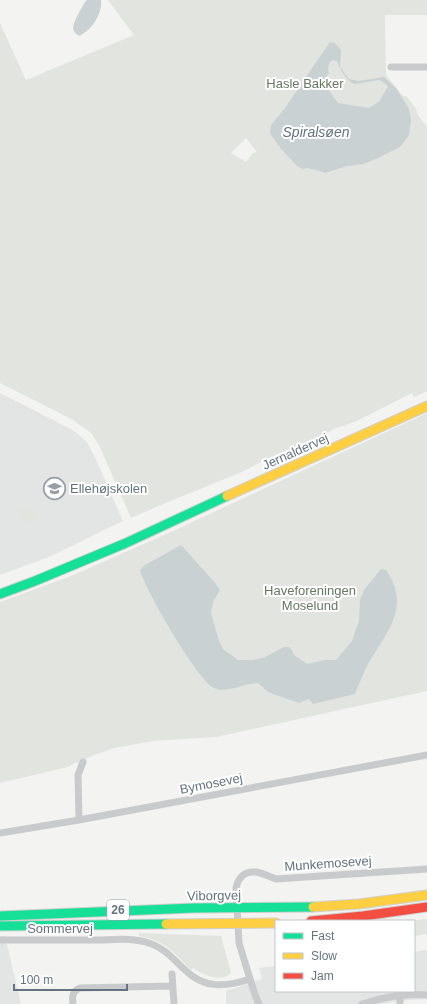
<svg xmlns="http://www.w3.org/2000/svg" width="427" height="1004" viewBox="0 0 427 1004" font-family="Helvetica,sans-serif">
<style>
.built{fill:#e3e4e4}
.green{fill:#e2e5df;fill-rule:evenodd}
.water{fill:#c9d1d3;fill-rule:evenodd}
.lines{fill:none;stroke-linecap:round;stroke-linejoin:round}
.fast-casing{stroke:#cfcfcf;stroke-width:11}
.slow-casing{stroke:#cfcfcf;stroke-width:11}
.jam-casing{stroke:#cfcfcf;stroke-width:11}
.street{stroke:#c8cacb;stroke-width:7}
.fast{stroke:#16e098;stroke-width:9}
.slow{stroke:#ffcf43;stroke-width:9}
.jam{stroke:#f24e42;stroke-width:9}
.labels{text-anchor:middle;stroke-width:4;stroke-linejoin:round;paint-order:stroke}
.shield{fill:#fff;stroke:#939ca5;stroke-width:1}
.shield-label{font-size:12px;font-weight:bold;fill:#65727f}
.park-label{font-size:13px;fill:#667763;stroke:#fff}
.street-label{font-size:13px;fill:#65727f;stroke:#fff}
.poi-label{font-size:13px;fill:#65727f;stroke:#fff;text-anchor:start}
.water-label{font-size:14px;font-style:italic;fill:#60747d;stroke:#fff}
</style>
<rect width="100%" height="100%" fill="#f3f3f1"/>
<path class="built" d="M0 393 71 429 84 439 88 444 94 455 123 521 51 556 0 575Z
M0 936H5L21 1004H0Z
M427 950V999L409 1000 380 1004H226V991L262 979 259 968 276 966V991H414V952Z"/>
<path class="green" d="M108 0H427V15H385L386 75 403 96H406L415 107 418 115 427 127V391L414 397 412 393 355 422 336 428 315 440 275 455 242 472 163 504 131 518 99 445 91 433 73 420 0 383V23L26 80 134 35ZM246 138 257 152 253 153 246 162 231 153Z
M427 413V691L216 737 153 741 114 748 92 756 86 759 83 762 75 763 68 767 0 783V602L71 576 175 530Z
M29 504H31L38 520 37 522 28 527 26 526 19 510V508Z
M427 919V934L414 936V921H408Z
M139 933 221 936 231 973C221 983 203 975 193 968L191 970C173 952 166 941 139 936Z"/>
<path class="water" d="M87 0H101C103 13 91 31 79 36 76 34 74 32 73 29 73 21 82 8 85 2Z
M330 42 335 43 341 50 340 67 349 79 358 81 384 77 396 88 409 109 411 120 409 135 400 147 376 159 363 164 347 166 325 173 316 170 307 168 303 169 297 166 282 150 271 135 270 131 271 125 285 108 327 46ZM332 60 337 61C340 70 346 79 354 84L380 80 388 86 379 102 369 108 338 103 324 84V80L329 73C327 68 328 64 332 60Z
M181 545 183 547 216 584 220 590 213 602 211 613 219 641 223 649 238 660H254L265 657 284 647H289L292 650 294 655 307 664 325 660H336L352 641 359 621 360 600 364 590 381 569 386 570C413 609 384 634 366 668 362 677 358 686 355 694L313 704 309 699 299 703 268 692 258 683C245 683 226 694 214 688 198 681 144 588 140 570L145 565Z"/>
<g class="lines">
<defs>
<path id="fast" d="M0 594 35 581 126 543 227 496
M0 916 194 908 313 907
M0 926 166 924"/>
<path id="slow" d="M227 496 427 406
M313 907 359 904 427 895
M166 924 276 923"/>
<path id="jam" d="M311 921 363 916 427 907"/>
</defs>
<use href="#fast" class="fast-casing"/>
<use href="#slow" class="slow-casing"/>
<use href="#jam" class="jam-casing"/>
<path class="street" d="M391 67H427
M79 820 78 775 83 762
M0 833 79 820 427 755
M0 940C31 940 63 940 94 940 112 940 132 937 149 943 165 948 173 959 185 970 204 989 226 987 250 979
M172 974 174 1004
M73 1004C72 997 72 991 80 988L172 986
M259 1004 255 995 239 943 236 888C237 883 238 880 242 876 252 867 265 875 276 879L427 869
M362 1004C383 997 405 993 427 995
M400 1004V995"/>
<use href="#fast" class="fast"/>
<use href="#slow" class="slow"/>
<use href="#jam" class="jam"/>
</g>
<defs>
<symbol id="school-ring" viewBox="-11 -11 22 22"><circle r="9.5" fill="#fff" stroke="#979fa7" stroke-width="1.5"/><path d="M0-5L7-2L0 1L-7-2ZM-4 1L0 2.5L4 1V4Q0 6-4 4Z" fill="#979fa7"/></symbol>
</defs>
<g fill-rule="evenodd">
<use href="#school-ring" x="42" y="476" width="25" height="25"/>
</g>
<g class="labels">
<rect class="shield" x="107" y="900" width="22" height="20" rx="3"/>
<g class="shield-label">
<text x="118" y="914">26</text>
</g>
<g class="park-label">
<text x="305" y="88">Hasle Bakker</text>
<text x="310" y="595">Haveforeningen<tspan x="310" dy="15">Moselund</tspan></text>
</g>
<g class="street-label">
<text transform="translate(295 451) rotate(-24)" y="5">Jernaldervej</text>
<text transform="translate(211 783) rotate(-11)" y="5">Bymosevej</text>
<text transform="translate(328 863) rotate(-4)" y="5">Munkemosevej</text>
<text transform="translate(214 895) rotate(-1)" y="5">Viborgvej</text>
<text x="60" y="933">Sommervej</text>
</g>
<g class="poi-label">
<text x="70" y="493">Ellehøjskolen</text>
</g>
<g class="water-label">
<text x="316" y="137">Spiralsøen</text>
</g>
</g>
<rect x="275" y="920" width="140" height="72" fill="#ffffff" stroke="#c1c7cc"/>
<rect x="283" y="933" width="20" height="6" fill="#16e098" stroke="#c1c7cc"/>
<text x="311" y="940" font-size="12" fill="#65727f">Fast</text>
<rect x="283" y="953" width="20" height="6" fill="#ffcf43" stroke="#c1c7cc"/>
<text x="311" y="960" font-size="12" fill="#65727f">Slow</text>
<rect x="283" y="973" width="20" height="6" fill="#f24e42" stroke="#c1c7cc"/>
<text x="311" y="980" font-size="12" fill="#65727f">Jam</text>
<path d="M14 984v6h113v-6" fill="none" stroke="#65727f" stroke-width="2"/>
<text x="20" y="984" font-size="12" fill="#65727f" stroke="#ffffff" stroke-width="3" paint-order="stroke">100 m</text>
</svg>
